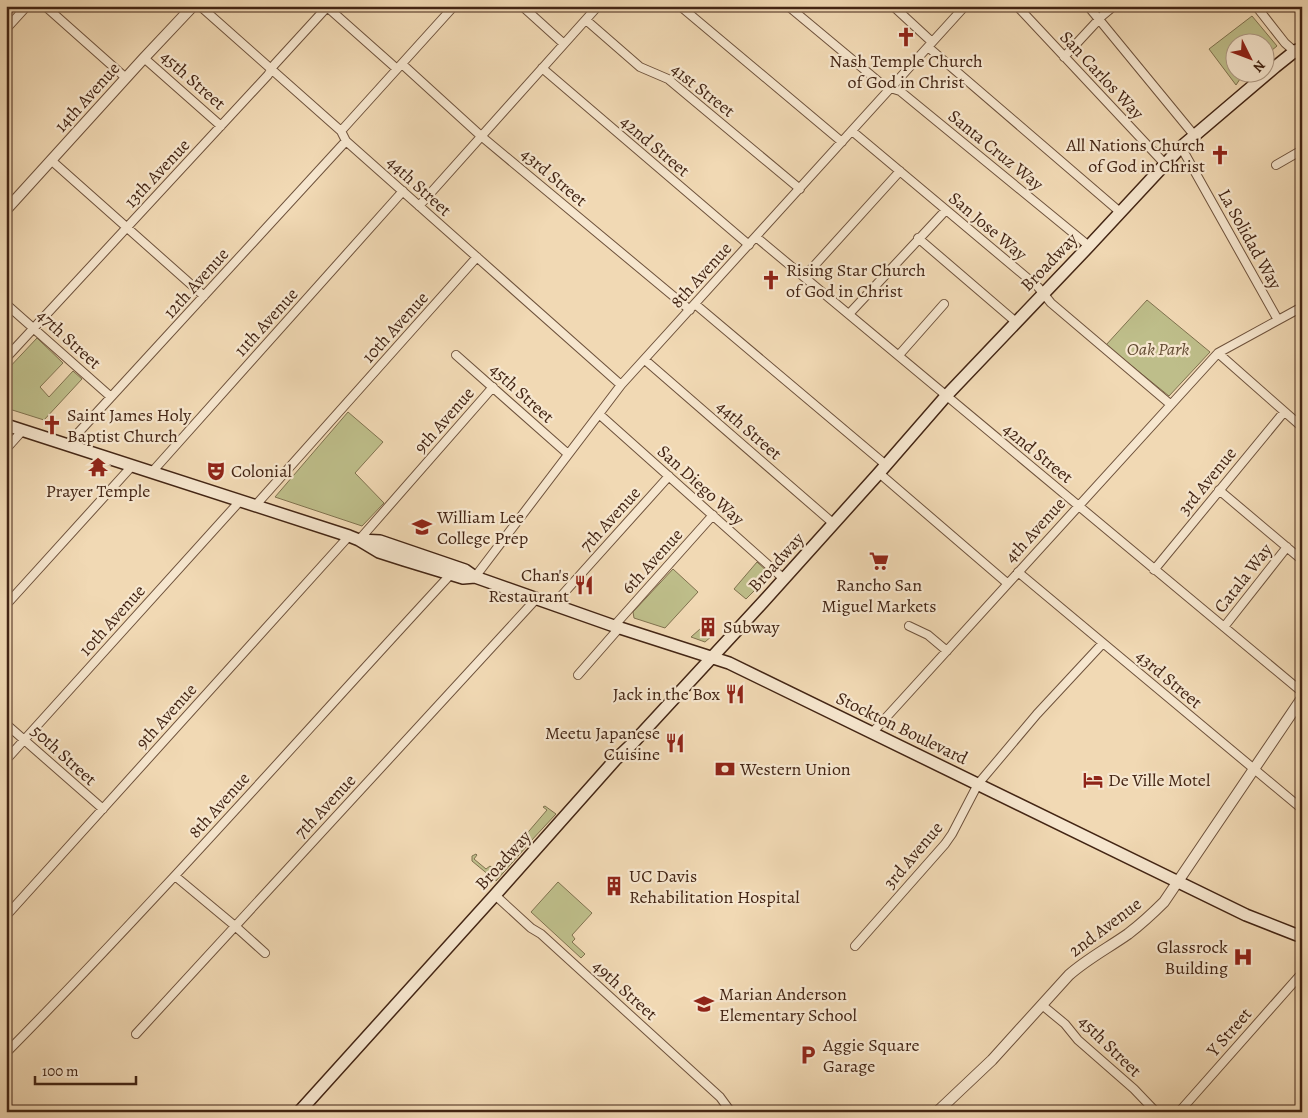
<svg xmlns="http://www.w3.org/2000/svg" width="1308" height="1118" viewBox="0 0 1308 1118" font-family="Alegreya,serif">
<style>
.green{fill:#bebe8a;stroke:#80724f}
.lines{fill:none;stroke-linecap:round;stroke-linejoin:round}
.minor-casing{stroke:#6e523c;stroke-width:10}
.tertiary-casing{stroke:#6e523c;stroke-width:12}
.secondary-casing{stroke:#432514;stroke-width:14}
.minor{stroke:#f6e6ce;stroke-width:8}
.tertiary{stroke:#f6e6ce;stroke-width:10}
.secondary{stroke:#f6e6ce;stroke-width:11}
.labels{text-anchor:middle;stroke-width:4.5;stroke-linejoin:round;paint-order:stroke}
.poi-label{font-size:18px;fill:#432514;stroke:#f6e6ce;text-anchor:start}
.street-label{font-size:18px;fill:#432514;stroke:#f6e6ce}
.park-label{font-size:18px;font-style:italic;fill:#624b32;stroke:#f6e6ce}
</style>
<rect width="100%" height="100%" fill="#f1d9b4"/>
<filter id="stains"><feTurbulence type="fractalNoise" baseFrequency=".004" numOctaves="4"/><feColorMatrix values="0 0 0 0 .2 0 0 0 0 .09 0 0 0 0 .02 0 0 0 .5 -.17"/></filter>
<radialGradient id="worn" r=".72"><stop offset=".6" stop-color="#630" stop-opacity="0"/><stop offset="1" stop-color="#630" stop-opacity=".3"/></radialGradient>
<path class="green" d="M1252 16 1277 46 1266 55V42H1236V72L1244 73 1236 85 1209 49Z
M1147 300 1210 352 1169 396 1106 345Z
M37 338 63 363 40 387 49 397 73 371 82 379 44 420 6 408V371Z
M348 412 383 442 355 473 384 503 362 526 275 497Z
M757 562 769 573 768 577 746 599 734 589Z
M673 569 698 592 665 628 634 618 633 612Z
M700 629 706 635 711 633 713 635 705 642 691 637Z
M545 806 556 814 530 842 528 840 526 841 523 838 547 810 543 807Z
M521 839 526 847 496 881 472 861V856L476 854 477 855 474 859 486 869 490 866 494 869Z
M558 882 592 913 572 935 575 939 572 942 585 954 581 958 531 912Z"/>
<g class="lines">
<defs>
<path id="minor" d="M45 6 126 78
M200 6 341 131 346 141 621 385
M326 6 397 69
M522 6 564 44
M680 6 842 142
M788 6 884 86 900 91 1089 246
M893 6 932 42
M1017 6 1165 164
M1088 6 1194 135
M1256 6 1285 43 1302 58
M586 20 640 67 668 79 800 189
M6 29 27 6
M928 47 1120 212
M1064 57 1102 16 1114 6
M144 58 221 126
M402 64 481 136 690 310
M542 68 749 245
M341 131 454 6
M852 131 1038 287 1051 303 1170 404
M1181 147 1278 320
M52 161 204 296
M1276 165 1302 150
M419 206 598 6
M756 237 1302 692
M918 238 1016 322
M804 277 900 171
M6 304 111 397
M695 304 886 465
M849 314 946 210
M1218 353 1302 427
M456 355 568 454
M899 355 944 304
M6 358 268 75 274 65 328 6
M645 360 834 524
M599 414 784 579
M67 445 346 141
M6 449 23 430
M152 472 403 191
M879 473 1007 583
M1219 490 1302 560
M255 506 477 257
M359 540 493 387
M1154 570 1284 412
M1018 572 1302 809
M475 577 621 385 965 6
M554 604 669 476
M6 605 132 466
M614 626 713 515
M909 626 928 635 947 651
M1224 627 1287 547
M578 675 620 627
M6 724 103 809
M872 733 1218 353 1302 307
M6 760 240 501
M175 876 235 926 265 953
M495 895 531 928 541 934 720 1097 731 1112
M6 916 349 536
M855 946 945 844 952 834 978 784 1037 714 1103 643
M1042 1005 1065 1024 1078 1040 1134 1089 1156 1112
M136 1034 537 598
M6 1053C159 898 303 734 451 574
M1179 1112 1302 973"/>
<path id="tertiary" d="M6 210 144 58 193 6
M937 1112 992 1060 1069 975C1087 959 1108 948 1128 934 1141 924 1152 914 1164 902L1302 698"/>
<path id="secondary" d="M6 425 349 536 359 540 379 552 404 560 463 578 475 577
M359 540 380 541 465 570 475 577 614 626 729 663 1246 915 1302 937
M299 1112 495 895 615 760 632 744 763 602 879 473 946 396 1089 246 1181 147 1275 67 1295 51 1302 48"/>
</defs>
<use href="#minor" class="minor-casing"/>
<use href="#tertiary" class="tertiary-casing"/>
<use href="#secondary" class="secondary-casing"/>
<use href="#minor" class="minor"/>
<use href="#tertiary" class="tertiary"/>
<use href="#secondary" class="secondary"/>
</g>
<defs>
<symbol id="church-bare" viewBox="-9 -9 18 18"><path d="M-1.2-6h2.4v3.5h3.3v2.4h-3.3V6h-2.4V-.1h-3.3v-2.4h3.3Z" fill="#8f2418" stroke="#f6e6ce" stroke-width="2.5" paint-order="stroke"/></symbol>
<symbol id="temple-bare" viewBox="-9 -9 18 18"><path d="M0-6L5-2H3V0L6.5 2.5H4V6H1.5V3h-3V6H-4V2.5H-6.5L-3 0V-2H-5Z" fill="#8f2418" stroke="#f6e6ce" stroke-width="2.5" paint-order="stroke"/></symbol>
<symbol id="theatre-bare" viewBox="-9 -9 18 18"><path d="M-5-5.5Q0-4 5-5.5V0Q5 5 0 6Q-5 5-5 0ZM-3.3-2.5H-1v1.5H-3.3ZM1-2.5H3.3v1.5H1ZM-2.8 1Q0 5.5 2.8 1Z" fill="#8f2418" stroke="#f6e6ce" stroke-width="2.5" paint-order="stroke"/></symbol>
<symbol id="school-bare" viewBox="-9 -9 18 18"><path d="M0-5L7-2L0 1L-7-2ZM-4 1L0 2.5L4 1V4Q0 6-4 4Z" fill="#8f2418" stroke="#f6e6ce" stroke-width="2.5" paint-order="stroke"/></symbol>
<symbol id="supermarket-bare" viewBox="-9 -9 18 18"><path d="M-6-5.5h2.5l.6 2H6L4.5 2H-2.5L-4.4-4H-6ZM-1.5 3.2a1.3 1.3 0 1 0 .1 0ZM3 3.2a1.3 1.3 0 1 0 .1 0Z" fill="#8f2418" stroke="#f6e6ce" stroke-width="2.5" paint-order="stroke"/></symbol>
<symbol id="restaurant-bare" viewBox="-9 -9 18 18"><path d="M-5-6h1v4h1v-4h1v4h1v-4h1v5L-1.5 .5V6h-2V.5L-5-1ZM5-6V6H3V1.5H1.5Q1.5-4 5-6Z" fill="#8f2418" stroke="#f6e6ce" stroke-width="2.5" paint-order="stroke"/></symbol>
<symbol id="building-bare" viewBox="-9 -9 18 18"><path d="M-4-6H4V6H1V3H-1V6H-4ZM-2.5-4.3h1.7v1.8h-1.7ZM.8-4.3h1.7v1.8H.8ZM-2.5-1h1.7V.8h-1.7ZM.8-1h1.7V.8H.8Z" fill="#8f2418" stroke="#f6e6ce" stroke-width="2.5" paint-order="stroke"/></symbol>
<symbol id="bank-bare" viewBox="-9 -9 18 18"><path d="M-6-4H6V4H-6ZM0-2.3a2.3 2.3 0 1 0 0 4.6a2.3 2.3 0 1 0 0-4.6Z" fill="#8f2418" stroke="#f6e6ce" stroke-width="2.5" paint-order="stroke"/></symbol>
<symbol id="hotel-bare" viewBox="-9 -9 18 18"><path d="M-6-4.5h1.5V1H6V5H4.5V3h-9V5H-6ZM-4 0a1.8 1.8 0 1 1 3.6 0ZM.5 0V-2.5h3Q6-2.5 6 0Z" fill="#8f2418" stroke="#f6e6ce" stroke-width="2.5" paint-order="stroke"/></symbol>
<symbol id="hospital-bare" viewBox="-9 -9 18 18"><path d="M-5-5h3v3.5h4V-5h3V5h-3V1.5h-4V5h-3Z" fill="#8f2418" stroke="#f6e6ce" stroke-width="2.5" paint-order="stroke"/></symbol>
<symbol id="parking-bare" viewBox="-9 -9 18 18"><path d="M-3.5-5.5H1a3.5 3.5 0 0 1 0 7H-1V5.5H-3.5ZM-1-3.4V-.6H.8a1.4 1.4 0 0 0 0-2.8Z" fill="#8f2418" stroke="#f6e6ce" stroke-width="2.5" paint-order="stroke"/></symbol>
</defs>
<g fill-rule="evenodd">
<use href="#church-bare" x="892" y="23" width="28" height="28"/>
<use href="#church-bare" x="1206" y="141" width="28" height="28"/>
<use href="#church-bare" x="757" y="266" width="28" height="28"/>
<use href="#church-bare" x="38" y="411" width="28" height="28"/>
<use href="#temple-bare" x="84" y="453" width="28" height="28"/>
<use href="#theatre-bare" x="202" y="457" width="28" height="28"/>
<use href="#school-bare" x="408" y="513" width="28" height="28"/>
<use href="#supermarket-bare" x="865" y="547" width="28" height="28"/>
<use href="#restaurant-bare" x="570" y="571" width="28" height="28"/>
<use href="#building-bare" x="694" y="613" width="28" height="28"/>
<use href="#restaurant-bare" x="721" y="680" width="28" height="28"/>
<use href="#restaurant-bare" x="661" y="729" width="28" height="28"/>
<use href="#bank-bare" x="711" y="755" width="28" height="28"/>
<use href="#hotel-bare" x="1079" y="766" width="28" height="28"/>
<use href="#building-bare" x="600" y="872" width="28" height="28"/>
<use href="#hospital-bare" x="1229" y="943" width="28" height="28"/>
<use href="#school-bare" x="690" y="990" width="28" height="28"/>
<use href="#parking-bare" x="794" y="1041" width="28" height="28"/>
</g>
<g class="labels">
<g class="poi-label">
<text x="906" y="67" text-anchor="middle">Nash Temple Church<tspan x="906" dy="21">of God in Christ</tspan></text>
<text x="1205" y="151" text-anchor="end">All Nations Church<tspan x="1205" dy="21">of God in Christ</tspan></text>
<text x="786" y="276">Rising Star Church<tspan x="786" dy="21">of God in Christ</tspan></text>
<text x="67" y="421">Saint James Holy<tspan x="67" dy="21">Baptist Church</tspan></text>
<text x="231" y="477">Colonial</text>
<text x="98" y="497" text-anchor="middle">Prayer Temple</text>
<text x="437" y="523">William Lee<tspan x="437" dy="21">College Prep</tspan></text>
<text x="569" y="581" text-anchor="end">Chan's<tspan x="569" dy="21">Restaurant</tspan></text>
<text x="879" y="591" text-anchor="middle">Rancho San<tspan x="879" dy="21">Miguel Markets</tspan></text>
<text x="723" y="633">Subway</text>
<text x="720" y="700" text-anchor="end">Jack in the Box</text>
<text x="660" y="739" text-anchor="end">Meetu Japanese<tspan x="660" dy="21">Cuisine</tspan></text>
<text x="740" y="775">Western Union</text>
<text x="1108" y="786">De Ville Motel</text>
<text x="629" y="882">UC Davis<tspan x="629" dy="21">Rehabilitation Hospital</tspan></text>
<text x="1228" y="953" text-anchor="end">Glassrock<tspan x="1228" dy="21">Building</tspan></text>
<text x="719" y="1000">Marian Anderson<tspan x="719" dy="21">Elementary School</tspan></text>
<text x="823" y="1051">Aggie Square<tspan x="823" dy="21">Garage</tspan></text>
</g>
<g class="street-label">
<text transform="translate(1102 75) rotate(47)" y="6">San Carlos Way</text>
<text transform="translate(193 80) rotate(41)" y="6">45th Street</text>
<text transform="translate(703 90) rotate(38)" y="6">41st Street</text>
<text transform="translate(87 97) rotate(-48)" y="6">14th Avenue</text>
<text transform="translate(655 146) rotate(40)" y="6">42nd Street</text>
<text transform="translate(996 150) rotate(39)" y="6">Santa Cruz Way</text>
<text transform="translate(157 173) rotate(-47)" y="6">13th Avenue</text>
<text transform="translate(554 177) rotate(40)" y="6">43rd Street</text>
<text transform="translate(419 186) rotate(42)" y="6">44th Street</text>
<text transform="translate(988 226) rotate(40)" y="6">San Jose Way</text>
<text transform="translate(1250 239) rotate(61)" y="6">La Solidad Way</text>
<text transform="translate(1049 262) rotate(-46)" y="6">Broadway</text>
<text transform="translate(701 275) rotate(-48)" y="6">8th Avenue</text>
<text transform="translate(196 283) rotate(-48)" y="6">12th Avenue</text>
<text transform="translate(266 322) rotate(-48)" y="6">11th Avenue</text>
<text transform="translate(395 327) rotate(-48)" y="6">10th Avenue</text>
<text transform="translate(69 339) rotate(42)" y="6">47th Street</text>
<text transform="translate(522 393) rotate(42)" y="6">45th Street</text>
<text transform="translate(444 420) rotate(-49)" y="6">9th Avenue</text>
<text transform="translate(749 430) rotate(41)" y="6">44th Street</text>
<text transform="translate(1038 453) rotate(39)" y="6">42nd Street</text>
<text transform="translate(1207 481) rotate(-51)" y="6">3rd Avenue</text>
<text transform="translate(701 485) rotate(42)" y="6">San Diego Way</text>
<text transform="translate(610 519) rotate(-48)" y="6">7th Avenue</text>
<text transform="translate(1035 530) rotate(-48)" y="6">4th Avenue</text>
<text transform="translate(652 561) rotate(-48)" y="6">6th Avenue</text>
<text transform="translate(776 562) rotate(-48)" y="6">Broadway</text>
<text transform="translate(1243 578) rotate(-52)" y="6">Catala Way</text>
<text transform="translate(112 620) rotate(-48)" y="6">10th Avenue</text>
<text transform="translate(1169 679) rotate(40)" y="6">43rd Street</text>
<text transform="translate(166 716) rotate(-48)" y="6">9th Avenue</text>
<text transform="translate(902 728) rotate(26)" y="6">Stockton Boulevard</text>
<text transform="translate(64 755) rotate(42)" y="6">50th Street</text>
<text transform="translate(219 805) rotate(-48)" y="6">8th Avenue</text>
<text transform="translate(325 806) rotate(-47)" y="6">7th Avenue</text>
<text transform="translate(913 855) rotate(-50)" y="6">3rd Avenue</text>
<text transform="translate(503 860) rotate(-48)" y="6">Broadway</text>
<text transform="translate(1105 927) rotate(-37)" y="6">2nd Avenue</text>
<text transform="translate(625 990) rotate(42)" y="6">49th Street</text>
<text transform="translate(1229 1032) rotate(-49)" y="6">Y Street</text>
<text transform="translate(1110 1046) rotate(44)" y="6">45th Street</text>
</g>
<g class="park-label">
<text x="1158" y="355">Oak Park</text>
</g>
</g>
<rect width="1308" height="1118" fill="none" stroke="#f1d9b4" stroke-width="25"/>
<rect x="8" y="8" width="1293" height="1103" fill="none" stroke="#432514" stroke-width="2.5"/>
<rect x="12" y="12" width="1283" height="1093" fill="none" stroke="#432514"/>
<g transform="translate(1250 58) rotate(132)"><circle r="24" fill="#f6e6ce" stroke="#ae9984"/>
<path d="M0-4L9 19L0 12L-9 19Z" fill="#8f2418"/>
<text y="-8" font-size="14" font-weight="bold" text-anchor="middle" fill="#432514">N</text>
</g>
<path d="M35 1076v8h101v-8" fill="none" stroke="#432514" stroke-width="2.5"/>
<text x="42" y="1076" font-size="15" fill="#432514" stroke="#f6e6ce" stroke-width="4" paint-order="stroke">100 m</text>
<rect width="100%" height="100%" filter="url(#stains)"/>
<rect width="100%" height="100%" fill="url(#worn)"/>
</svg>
